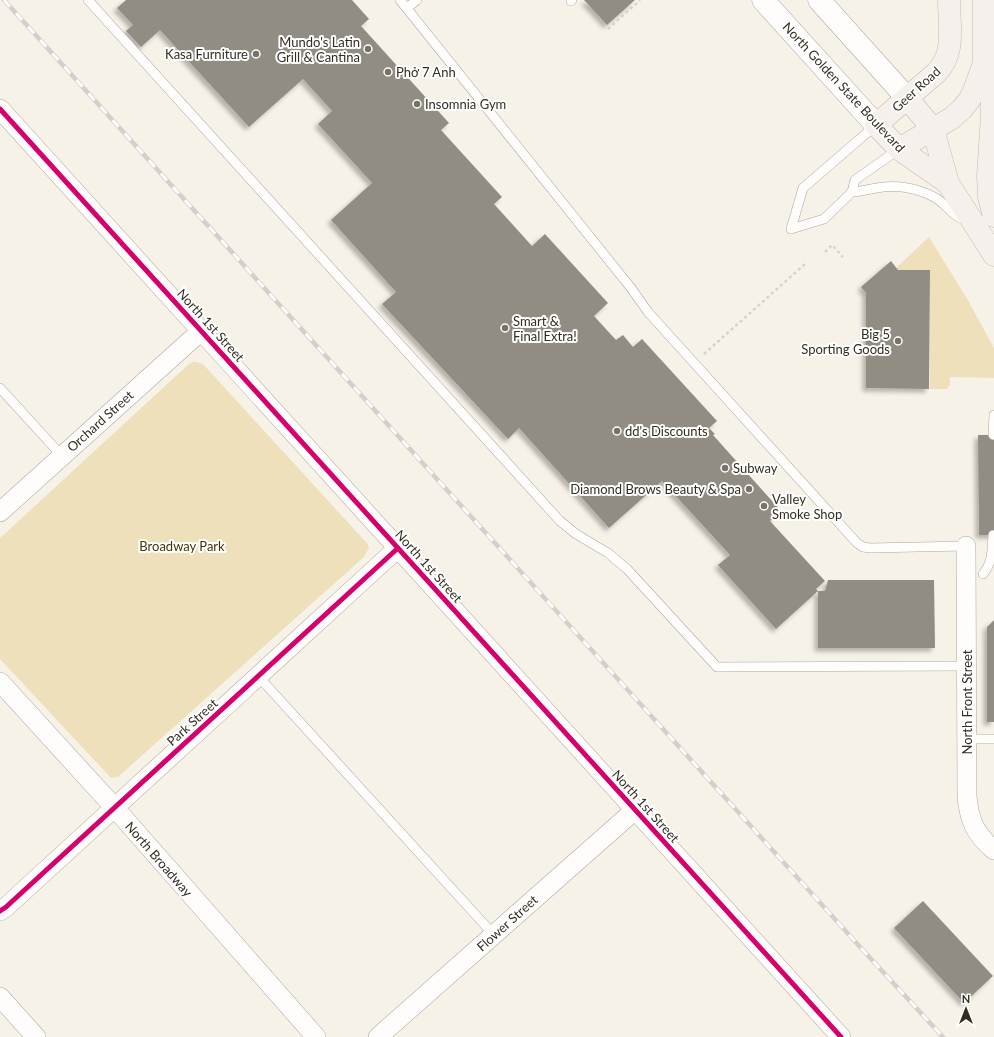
<svg xmlns="http://www.w3.org/2000/svg" width="994" height="1037" viewBox="0 0 994 1037" font-family="Lato,sans-serif">
<style>
.green{fill:#efe0bc}
.building{fill:#928d83;filter:url(#shadow)}
.lines{fill:none;stroke-linecap:round;stroke-linejoin:round}
.service-casing{stroke:#aca79d;stroke-width:10}
.minor-casing{stroke:#aca79d;stroke-width:20}
.secondary-casing{stroke:#aca79d;stroke-width:23}
.primary-casing{stroke:#c6b9b1;stroke-width:23}
.path{stroke:#d4d3d0;stroke-width:2.5;stroke-dasharray:3 3;stroke-linecap:butt}
.service{stroke:#fefdfc;stroke-width:9}
.minor{stroke:#fefdfc;stroke-width:19}
.secondary{stroke:#fefdfc;stroke-width:22}
.primary{stroke:#f6f0ec;stroke-width:22}
.rail-casing{stroke:#d2d0cd;stroke-width:4.5}
.rail{stroke:#fff;stroke-width:3;stroke-dasharray:9;stroke-linecap:butt}
.cycleway-casing{stroke:#fff;stroke-width:8}
.cycleway{stroke:#d6006c;stroke-width:5}
.poi-dot{fill:#777267;stroke:#fff;stroke-width:1.5}
.labels{text-anchor:middle;stroke-width:4;stroke-linejoin:round;paint-order:stroke}
.poi-label{font-size:13px;fill:#322d21;stroke:#fff;text-anchor:start}
.street-label{font-size:13px;fill:#322d21;stroke:#fff}
.park-label{font-size:13px;fill:#443405;stroke:#fff}
</style>
<defs>
<filter id="shadow"><feDropShadow dx="-3.5" dy="3.5" stdDeviation="2" flood-color="#0004"/></filter>
</defs>
<rect width="100%" height="100%" fill="#f7f2e8"/>
<path class="green" d="M929 237 969 302 994 348V378L950 377V385L947 389H930V270H898L896 268Z
M193 362H196L203 364 365 541 368 544 369 548 364 557 118 777 111 778 0 659V538L189 364Z"/>
<path class="building" d="M126 0H352L369 19 361 26 449 123 441 130 502 197 494 204 532 246 545 234 608 303 594 316 616 340 623 335 633 347 642 339 717 421 709 428 715 434 713 435 781 511 770 521 825 581 816 589 818 591H825L828 580H934L935 648H818V591L776 629 718 565 730 555 662 481 609 528 519 428 508 439 382 304 396 292 331 220 372 183 318 124 332 111 303 79 249 127 160 30 141 47 126 31 133 25 117 8Z
M584 0H635L607 25Z
M891 261 898 270H930L929 389 866 388V293L861 287Z
M978 435H994V535H979Z
M994 620V722H987V627Z
M923 901 993 976 964 1003 894 928Z"/>
<g class="lines">
<defs>
<path id="service" d="M88 0 560 521 576 534 608 553 627 569 717 667 968 666
M400 0 631 288 648 312 857 543 863 547 870 548 966 546
M571 1 572 0
M407 8 417 0
M852 192C861 192 868 189 877 188 895 184 917 188 934 197 946 203 953 218 966 220
M791 229 824 219 852 192 855 180 899 149
M791 229 803 188 876 125
M0 388 62 456
M993 435 994 415
M983 574C993 562 992 550 993 535
M258 676 494 935
M968 739H994"/>
<path id="minor" d="M0 109 841 1037
M0 512 201 331
M966 546 967 796C969 820 975 834 994 850
M0 682 114 807 316 1037
M0 911 6 907 398 548
M0 997 36 1037
M378 1037 635 810"/>
<path id="secondary" d="M763 0 876 125
M819 0 907 98"/>
<path id="primary" d="M984 63 992 76V116L988 176 989 197 994 216
M907 98 933 129 948 183 994 255
M899 149 952 118 962 109 970 99 975 88 984 63V0
M948 183 899 149 876 125 936 73C956 54 949 25 949 0"/>
</defs>
<use href="#service" class="service-casing"/>
<use href="#minor" class="minor-casing"/>
<use href="#secondary" class="secondary-casing"/>
<use href="#primary" class="primary-casing"/>
<path class="path" d="M608 29 640 0
M825 252 832 245 843 257
M704 354 805 264"/>
<use href="#service" class="service"/>
<use href="#minor" class="minor"/>
<use href="#secondary" class="secondary"/>
<use href="#primary" class="primary"/>
<defs>
<path id="rail" d="M4 0 861 948 943 1037"/>
</defs>
<use href="#rail" class="rail-casing"/>
<use href="#rail" class="rail"/>
<defs>
<path id="cycleway" d="M0 109 841 1037
M0 911 6 907 398 548"/>
</defs>
<use href="#cycleway" class="cycleway-casing"/>
<use href="#cycleway" class="cycleway"/>
</g>
<g class="poi-dot">
<circle cx="368" cy="49" r="4"/>
<circle cx="256" cy="54" r="4"/>
<circle cx="388" cy="72" r="4"/>
<circle cx="417" cy="104" r="4"/>
<circle cx="505" cy="328" r="4"/>
<circle cx="898" cy="341" r="4"/>
<circle cx="617" cy="431" r="4"/>
<circle cx="725" cy="468" r="4"/>
<circle cx="749" cy="489" r="4"/>
<circle cx="764" cy="506" r="4"/>
</g>
<g class="labels">
<g class="poi-label">
<text x="360" y="47" text-anchor="end">Mundo's Latin<tspan x="360" dy="15">Grill &amp; Cantina</tspan></text>
<text x="248" y="59" text-anchor="end">Kasa Furniture</text>
<text x="396" y="77">Phở 7 Anh</text>
<text x="425" y="109">Insomnia Gym</text>
<text x="513" y="326">Smart &amp;<tspan x="513" dy="15">Final Extra!</tspan></text>
<text x="890" y="339" text-anchor="end">Big 5<tspan x="890" dy="15">Sporting Goods</tspan></text>
<text x="625" y="436">dd's Discounts</text>
<text x="733" y="473">Subway</text>
<text x="741" y="494" text-anchor="end">Diamond Brows Beauty &amp; Spa</text>
<text x="772" y="504">Valley<tspan x="772" dy="15">Smoke Shop</tspan></text>
</g>
<g class="street-label">
<text transform="translate(844 87) rotate(47)" y="5">North Golden State Boulevard</text>
<text transform="translate(916 89) rotate(-42)" y="5">Geer Road</text>
<text transform="translate(211 325) rotate(48)" y="5">North 1st Street</text>
<text transform="translate(100 421) rotate(-42)" y="5">Orchard Street</text>
<text transform="translate(429 566) rotate(48)" y="5">North 1st Street</text>
<text transform="translate(967 702) rotate(-90)" y="5">North Front Street</text>
<text transform="translate(192 722) rotate(-42)" y="5">Park Street</text>
<text transform="translate(646 806) rotate(48)" y="5">North 1st Street</text>
<text transform="translate(159 859) rotate(49)" y="5">North Broadway</text>
<text transform="translate(507 923) rotate(-42)" y="5">Flower Street</text>
</g>
<g class="park-label">
<text x="182" y="551">Broadway Park</text>
</g>
</g>
<g transform="translate(966 1009)" stroke="#ffffff" stroke-width="3" paint-order="stroke">
<path d="M0-3L7 15L0 10L-7 15Z" fill="#322d21"/>
<text y="-6" font-size="11" font-weight="bold" text-anchor="middle" fill="#322d21">N</text>
</g>
</svg>
